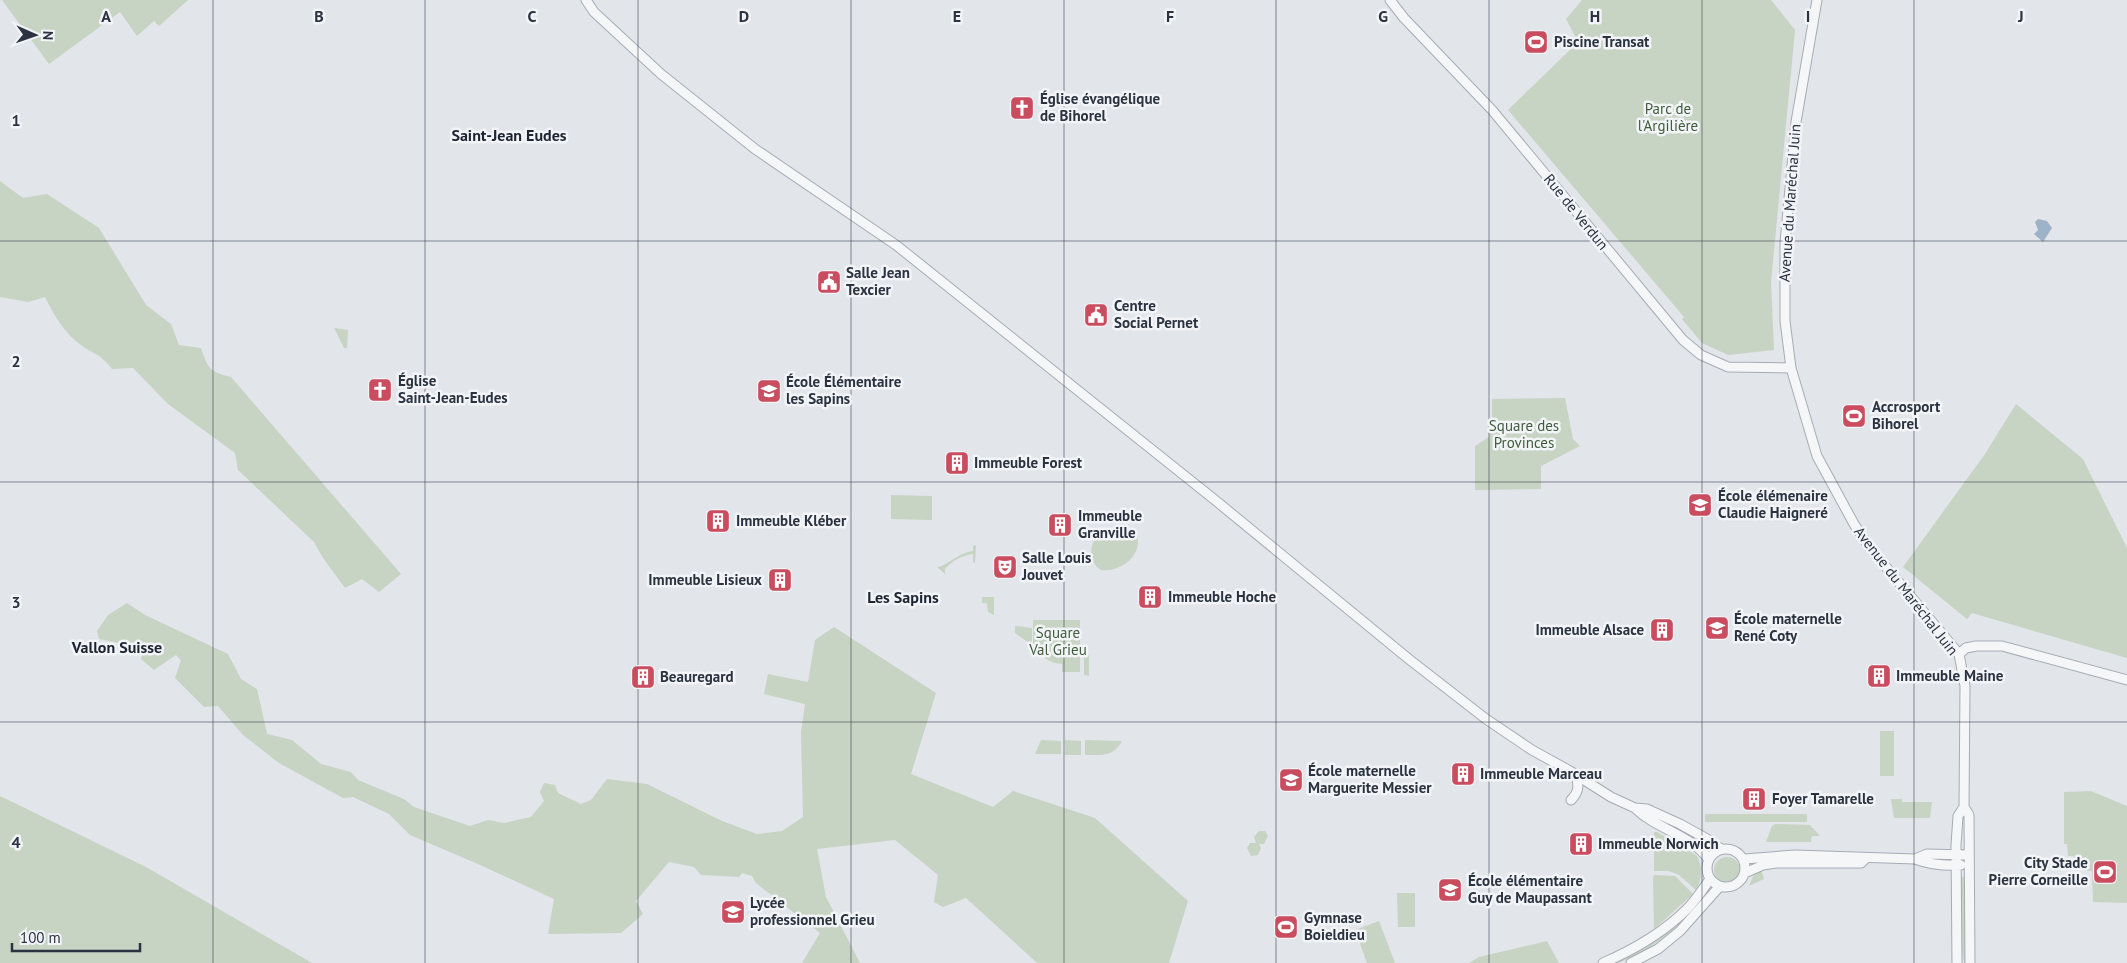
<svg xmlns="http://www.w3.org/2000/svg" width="2127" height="963" viewBox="0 0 2127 963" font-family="'PT Sans',sans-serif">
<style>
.green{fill:#c7d3c3}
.water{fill:#9fb3c8}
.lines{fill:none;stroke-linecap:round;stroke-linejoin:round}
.minor-casing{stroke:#a7acb4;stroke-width:11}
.minor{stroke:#f5f6f8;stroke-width:9}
.grid{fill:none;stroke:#2b3341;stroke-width:1;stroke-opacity:0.55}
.labels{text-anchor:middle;stroke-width:5;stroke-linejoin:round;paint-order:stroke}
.poi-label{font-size:15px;font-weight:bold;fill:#2b3341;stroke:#f2f4f7;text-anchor:start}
.park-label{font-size:15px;fill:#3f5c39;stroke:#f2f4f7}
.street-label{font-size:15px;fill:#2b3341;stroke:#f2f4f7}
.neighbourhood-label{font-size:16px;font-weight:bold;fill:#1d2432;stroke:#f2f4f7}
.grid-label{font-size:16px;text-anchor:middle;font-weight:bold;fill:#2b3341;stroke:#f2f4f7;stroke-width:5;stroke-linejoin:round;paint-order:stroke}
</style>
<rect width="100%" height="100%" fill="#e2e5ea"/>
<path class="green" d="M2 0H188L159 26 154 21 137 36 120 12 49 64Z
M1582 0H1771L1795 30 1771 282 1774 350 1728 355 1702 343 1682 319 1684 317 1508 110 1578 42 1566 19Z
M0 181 23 198 47 194 99 228 146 305 171 324 179 345 201 348C208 369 210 372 231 377L401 574 379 592 362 579 345 588 323 558 314 542 238 470 235 453 168 404 133 368 112 369C100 353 94 355 81 345 64 333 54 315 45 297L28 302 0 297Z
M334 328 348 330 347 348H344Z
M1565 398 1573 439 1580 446 1541 466V489L1475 490V446L1489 437 1488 421H1492V399Z
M2016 404 2083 459 2127 548V658L1972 613 1967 619 1903 567 1985 454Z
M891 495 932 496V520L891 519Z
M1110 529 1132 530 1136 532C1145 554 1121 573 1101 570 1087 561 1089 542 1101 532L1105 535 1109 534Z
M976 545 975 563 973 562V554C961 556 953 560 945 569V574L937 567C946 567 957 553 973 551V546Z
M982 597H994V615L988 612 987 603H982Z
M127 603 145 615 228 654 241 679 257 689 267 734 292 740 321 764 351 772 358 780 404 799 414 807 470 826 488 820 504 823 531 817 544 801 540 792 544 783 555 785 558 793 581 804 591 800 607 779 647 784 722 821 757 834 782 831 803 817 801 732 805 704 764 694 768 674 808 682 815 640 834 627 936 693 911 774 993 807 1013 791 1095 818 1188 901 1169 963H1037L966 898 943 907 934 902 938 875 895 840 817 849 826 897 860 963H802L820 933 756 883 752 876 742 873 739 877 701 875 694 867 669 862 636 901 643 914 621 933 548 934 554 899 478 864 410 835 389 814 353 797 343 798 279 763 243 735 218 706 204 707 175 678 181 660 176 655 154 670 141 659 144 648 99 639 97 631 108 615Z
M1033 620H1080V672H1062V664C1048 663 1042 656 1033 646Z
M1015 626 1032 628V645L1015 633Z
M1084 655H1089V676L1084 675Z
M1880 731H1894V776H1880Z
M1041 740 1061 741V754H1035Z
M1065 740 1081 741V755H1065Z
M1085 740 1121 741H1122C1114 757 1101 755 1085 755Z
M2091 791 2127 806V903L2093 902 2092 871 2083 870 2081 861 2073 856H2068L2067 844H2064V792Z
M0 796 146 867 312 963H0Z
M1891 799H1902V802H1932L1930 818H1894Z
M1705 814H1807V822H1705Z
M1775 824 1810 825 1820 836H1812L1811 842H1766L1772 826Z
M1259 831H1265L1268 836 1264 844H1259L1261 848 1258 855 1251 856 1247 848 1250 843H1256L1254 837Z
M1654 832H1657L1696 855C1703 864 1702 881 1696 890L1679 875 1669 871H1654Z
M1714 870a13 13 0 1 1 26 0a13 13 0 1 1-26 0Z
M1761 869 1764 879 1749 886 1754 874Z
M1655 875 1675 876 1693 894 1654 929 1653 877Z
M1961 877H1966V963H1964L1961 944Z
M1397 893H1415V927H1398Z
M1699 900 1702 902C1686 920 1638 963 1613 963L1655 941Z
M1379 921 1395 963H1367L1355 930Z
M1547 941 1559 963H1469L1479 957Z"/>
<path class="water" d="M2038 219 2047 221 2052 228 2043 242 2034 234 2038 230 2035 222Z"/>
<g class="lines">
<defs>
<path id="minor" d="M586 0 594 12 661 74 755 149 896 245 1215 500 1410 660 1486 719 1532 750 1570 771 1611 797 1635 808 1647 809 1680 824 1707 839 1721 849
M1390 0 1404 18 1492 110 1683 340 1701 355 1728 367 1791 368
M1817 0 1796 122 1785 243V321L1791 368 1817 456 1854 524 1870 548 1959 654 1965 686 1964 807 1969 815 1970 963
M1959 654 1966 648 1976 646H2002L2127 680
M1571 800C1579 792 1579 786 1576 775
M1635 808C1656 829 1692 835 1709 860
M1707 868a19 19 0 1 1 38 0a19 19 0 1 1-38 0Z
M1744 859 1795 855 1915 859 1927 854 1969 855
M1915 859C1931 865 1945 866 1961 865
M1745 873 1763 865 1776 863H1861L1866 858
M1603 963C1633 950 1663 933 1687 909 1696 900 1703 889 1710 879
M1631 963 1658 949 1680 931 1720 886
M1957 963 1956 845 1958 816 1964 807"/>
</defs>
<use href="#minor" class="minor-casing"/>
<use href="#minor" class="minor"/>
</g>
<path class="grid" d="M213 0V963M425 0V963M638 0V963M851 0V963M1064 0V963M1276 0V963M1489 0V963M1702 0V963M1914 0V963M0 241H2127M0 482H2127M0 722H2127"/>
<defs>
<symbol id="stadium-square" viewBox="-11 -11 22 22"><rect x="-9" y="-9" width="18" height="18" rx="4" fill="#c94d5f" stroke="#f2f4f7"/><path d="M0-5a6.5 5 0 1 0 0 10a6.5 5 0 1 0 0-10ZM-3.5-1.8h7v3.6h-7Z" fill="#fff"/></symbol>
<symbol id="church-square" viewBox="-11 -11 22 22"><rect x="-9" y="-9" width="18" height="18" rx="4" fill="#c94d5f" stroke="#f2f4f7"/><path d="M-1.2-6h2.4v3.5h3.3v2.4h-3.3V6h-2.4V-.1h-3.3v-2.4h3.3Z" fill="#fff"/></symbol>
<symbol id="civic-square" viewBox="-11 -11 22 22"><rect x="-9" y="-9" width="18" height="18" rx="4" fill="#c94d5f" stroke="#f2f4f7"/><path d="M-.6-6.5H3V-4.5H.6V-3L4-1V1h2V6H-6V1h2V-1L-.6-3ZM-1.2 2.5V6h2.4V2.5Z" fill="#fff"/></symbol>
<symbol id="school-square" viewBox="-11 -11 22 22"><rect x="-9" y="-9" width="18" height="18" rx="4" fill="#c94d5f" stroke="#f2f4f7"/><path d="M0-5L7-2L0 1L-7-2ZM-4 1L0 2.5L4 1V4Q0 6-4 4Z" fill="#fff"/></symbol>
<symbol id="building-square" viewBox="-11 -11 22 22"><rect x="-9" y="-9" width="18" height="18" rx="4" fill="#c94d5f" stroke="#f2f4f7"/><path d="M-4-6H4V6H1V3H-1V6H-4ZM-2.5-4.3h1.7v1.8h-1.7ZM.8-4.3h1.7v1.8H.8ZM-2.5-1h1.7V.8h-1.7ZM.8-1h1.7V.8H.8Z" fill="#fff"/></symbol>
<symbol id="theatre-square" viewBox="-11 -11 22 22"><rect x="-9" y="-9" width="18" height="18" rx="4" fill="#c94d5f" stroke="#f2f4f7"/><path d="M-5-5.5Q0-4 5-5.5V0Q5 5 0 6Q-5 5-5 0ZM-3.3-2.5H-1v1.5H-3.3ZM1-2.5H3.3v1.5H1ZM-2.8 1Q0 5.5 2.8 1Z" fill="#fff"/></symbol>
</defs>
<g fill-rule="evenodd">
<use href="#stadium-square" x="1522" y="28" width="28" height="28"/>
<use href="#church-square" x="1008" y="94" width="28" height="28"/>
<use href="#civic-square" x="815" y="268" width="28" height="28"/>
<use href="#civic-square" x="1082" y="301" width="28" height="28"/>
<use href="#church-square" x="366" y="376" width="28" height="28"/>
<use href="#school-square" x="755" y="377" width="28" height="28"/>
<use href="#stadium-square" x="1840" y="402" width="28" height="28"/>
<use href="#building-square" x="943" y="449" width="28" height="28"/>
<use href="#school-square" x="1686" y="491" width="28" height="28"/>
<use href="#building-square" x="704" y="507" width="28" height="28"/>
<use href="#building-square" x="1046" y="511" width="28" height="28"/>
<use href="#theatre-square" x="991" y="553" width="28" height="28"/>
<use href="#building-square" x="766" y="566" width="28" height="28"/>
<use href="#building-square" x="1136" y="583" width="28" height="28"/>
<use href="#school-square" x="1703" y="614" width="28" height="28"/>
<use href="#building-square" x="1648" y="616" width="28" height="28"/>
<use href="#building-square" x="1865" y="662" width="28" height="28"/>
<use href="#building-square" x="629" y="663" width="28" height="28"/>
<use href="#building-square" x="1449" y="760" width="28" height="28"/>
<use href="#school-square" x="1277" y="766" width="28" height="28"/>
<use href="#building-square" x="1740" y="785" width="28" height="28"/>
<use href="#building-square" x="1567" y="830" width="28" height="28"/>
<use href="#stadium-square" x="2091" y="858" width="28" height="28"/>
<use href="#school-square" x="1436" y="876" width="28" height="28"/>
<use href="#school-square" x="719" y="898" width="28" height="28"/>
<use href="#stadium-square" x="1272" y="913" width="28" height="28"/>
</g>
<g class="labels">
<g class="poi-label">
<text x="1554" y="47">Piscine Transat</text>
<text x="1040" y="104">Église évangélique<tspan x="1040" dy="17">de Bihorel</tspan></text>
<text x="846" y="278">Salle Jean<tspan x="846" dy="17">Texcier</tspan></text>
<text x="1114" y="311">Centre<tspan x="1114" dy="17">Social Pernet</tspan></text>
<text x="398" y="386">Église<tspan x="398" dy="17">Saint-Jean-Eudes</tspan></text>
<text x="786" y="387">École Élémentaire<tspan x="786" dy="17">les Sapins</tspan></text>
<text x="1872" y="412">Accrosport<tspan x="1872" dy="17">Bihorel</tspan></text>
<text x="974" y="468">Immeuble Forest</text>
<text x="1718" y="501">École élémenaire<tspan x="1718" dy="17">Claudie Haigneré</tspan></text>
<text x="1078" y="521">Immeuble<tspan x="1078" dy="17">Granville</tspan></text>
<text x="736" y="526">Immeuble Kléber</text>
<text x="1022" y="563">Salle Louis<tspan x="1022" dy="17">Jouvet</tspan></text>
<text x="762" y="585" text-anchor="end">Immeuble Lisieux</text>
<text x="1168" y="602">Immeuble Hoche</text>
<text x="1734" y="624">École maternelle<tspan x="1734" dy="17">René Coty</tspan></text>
<text x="1644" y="635" text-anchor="end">Immeuble Alsace</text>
<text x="1896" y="681">Immeuble Maine</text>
<text x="660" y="682">Beauregard</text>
<text x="1308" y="776">École maternelle<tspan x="1308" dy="17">Marguerite Messier</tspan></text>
<text x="1480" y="779">Immeuble Marceau</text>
<text x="1772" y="804">Foyer Tamarelle</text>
<text x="1598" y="849">Immeuble Norwich</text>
<text x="2088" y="868" text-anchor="end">City Stade<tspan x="2088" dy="17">Pierre Corneille</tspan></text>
<text x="1468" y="886">École élémentaire<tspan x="1468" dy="17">Guy de Maupassant</tspan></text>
<text x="750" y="908">Lycée<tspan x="750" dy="17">professionnel Grieu</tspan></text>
<text x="1304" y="923">Gymnase<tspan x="1304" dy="17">Boieldieu</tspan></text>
</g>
<g class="park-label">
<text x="1668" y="114">Parc de<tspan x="1668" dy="17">l'Argilière</tspan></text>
<text x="1524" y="431">Square des<tspan x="1524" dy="17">Provinces</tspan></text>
<text x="1058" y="638">Square<tspan x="1058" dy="17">Val Grieu</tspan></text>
</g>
<g class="street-label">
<text transform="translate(1790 203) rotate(-86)" y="5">Avenue du Maréchal Juin</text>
<text transform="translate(1576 212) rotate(51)" y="5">Rue de Verdun</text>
<text transform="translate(1906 591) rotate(52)" y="5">Avenue du Maréchal Juin</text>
</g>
<g class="neighbourhood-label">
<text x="509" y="141">Saint-Jean Eudes</text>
<text x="903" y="603">Les Sapins</text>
<text x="117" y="653">Vallon Suisse</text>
</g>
</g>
<g class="grid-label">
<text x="106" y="22">A</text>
<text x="319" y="22">B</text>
<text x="532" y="22">C</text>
<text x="744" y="22">D</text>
<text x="957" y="22">E</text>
<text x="1170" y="22">F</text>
<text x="1383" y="22">G</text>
<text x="1595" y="22">H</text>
<text x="1808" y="22">I</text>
<text x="2021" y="22">J</text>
<text x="16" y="126">1</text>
<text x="16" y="367">2</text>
<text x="16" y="608">3</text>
<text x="16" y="848">4</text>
</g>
<g transform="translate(35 35) rotate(92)" stroke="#f2f4f7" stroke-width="4" paint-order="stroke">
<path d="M0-4L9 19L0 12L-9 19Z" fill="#2b3341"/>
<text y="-8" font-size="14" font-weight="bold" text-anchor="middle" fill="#2b3341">N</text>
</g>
<path d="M12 943v8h128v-8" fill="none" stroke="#2b3341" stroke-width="2.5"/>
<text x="20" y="943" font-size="15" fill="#2b3341" stroke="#f2f4f7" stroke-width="4" paint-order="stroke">100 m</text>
</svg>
